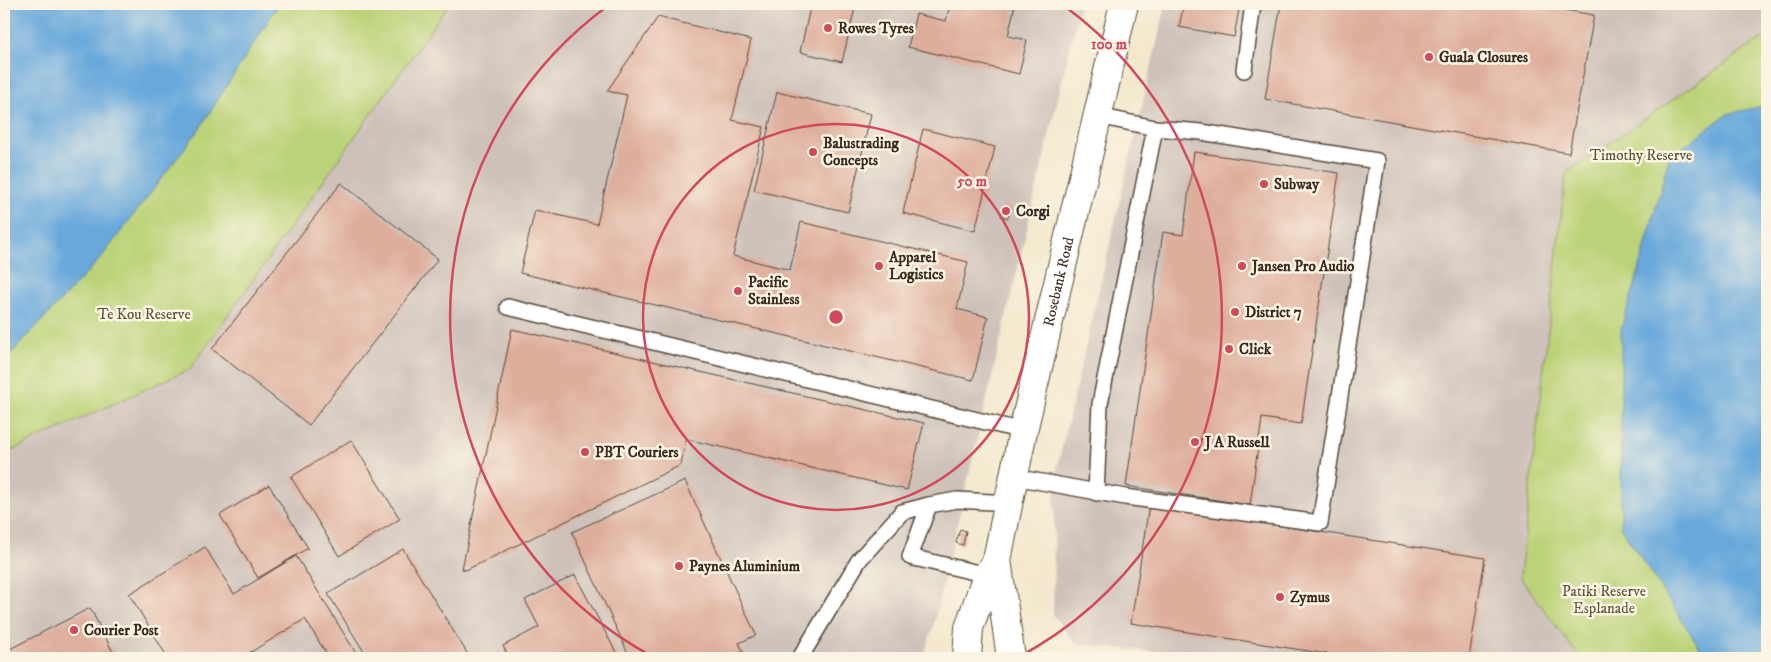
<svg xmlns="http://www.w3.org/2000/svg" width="1771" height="662" viewBox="0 0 1771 662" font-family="'IM FELL DW Pica',serif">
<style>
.industrial{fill:#cec1ba}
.green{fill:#bbd378;stroke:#7b7e4b}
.water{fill:#67a8db;stroke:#51697c}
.building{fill:#deae9c}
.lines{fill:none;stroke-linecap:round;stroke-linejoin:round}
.lane-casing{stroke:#574738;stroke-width:18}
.secondary-casing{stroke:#574738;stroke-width:30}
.lane{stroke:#fff;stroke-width:15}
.secondary{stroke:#fff;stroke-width:28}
.ring{fill:none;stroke:#d1495b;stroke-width:2.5}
.poi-dot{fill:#d1495b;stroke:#fcf5e5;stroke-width:2}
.labels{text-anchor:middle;stroke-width:5;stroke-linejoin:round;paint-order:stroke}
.poi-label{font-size:15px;font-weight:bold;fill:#3b2a1e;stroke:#fcf5e5;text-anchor:start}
.park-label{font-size:15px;fill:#5b5434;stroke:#fcf5e5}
.street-label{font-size:15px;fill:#3b2a1e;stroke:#fcf5e5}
.centre{fill:#d1495b;stroke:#fcf5e5;stroke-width:2.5}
.ring-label{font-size:15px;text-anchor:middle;font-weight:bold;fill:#d1495b;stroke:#fcf5e5;stroke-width:5;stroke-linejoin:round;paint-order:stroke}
</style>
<rect width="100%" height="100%" fill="#fcf5e5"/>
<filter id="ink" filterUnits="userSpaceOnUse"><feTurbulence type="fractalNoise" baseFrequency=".02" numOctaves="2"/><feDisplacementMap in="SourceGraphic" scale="10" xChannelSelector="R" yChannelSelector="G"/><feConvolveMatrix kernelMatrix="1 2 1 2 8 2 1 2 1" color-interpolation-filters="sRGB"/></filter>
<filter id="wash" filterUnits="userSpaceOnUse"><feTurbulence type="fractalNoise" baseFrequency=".0096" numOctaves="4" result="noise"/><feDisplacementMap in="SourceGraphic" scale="20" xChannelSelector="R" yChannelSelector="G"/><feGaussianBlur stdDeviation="1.12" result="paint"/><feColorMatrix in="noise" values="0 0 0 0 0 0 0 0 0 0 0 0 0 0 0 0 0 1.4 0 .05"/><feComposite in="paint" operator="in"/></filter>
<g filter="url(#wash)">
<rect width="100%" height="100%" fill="#f4e9ce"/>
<path class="industrial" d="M449 4H1080L933 627 923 658H4V454L190 369Z
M1166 4H1767V35L1566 173 1520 577 1580 658H1191L1158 652 1076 644 1053 615 1055 477Z"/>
<path class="green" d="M4 4H449L190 369 4 454Z
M1767 35V658H1580L1520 577 1566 173Z"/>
<path class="water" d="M4 4H279L200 128 100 259 4 361Z
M1767 105V658H1709L1704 654 1621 528V328L1635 285 1669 158 1727 114Z"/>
<g id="blocks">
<path class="building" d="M811 4H856L842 62 800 52Z
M950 4H1015L1008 36 1027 40 1019 74 908 47 916 14 946 21Z
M1184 4H1240L1234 37 1179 27Z
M1281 4H1528L1594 15 1569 153 1265 99Z
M658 17 751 40 732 120 764 127 733 256 790 270 801 222 968 262 957 309 988 317 973 380 520 273 535 210 597 224 627 95 607 91Z
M777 92 871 114 848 212 754 190Z
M923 129 995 147 975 231 903 213Z
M1194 152 1339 173 1301 424 1262 418 1250 505 1126 486 1163 232 1183 235Z
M341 183 438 259 309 425 212 349Z
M1004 205 1011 207 1008 218 1001 216Z
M512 329 924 423 907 490 686 439 681 465 466 570 462 569Z
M351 440 400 519 339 556 291 477Z
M685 481 756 635 739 643 746 658H630L572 532Z
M269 485 308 548 258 578 220 515Z
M1149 505 1485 558 1469 658H1352L1131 623Z
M960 529 966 531 963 545 956 543Z
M205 547 234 594 296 556 359 658H329L305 619 241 658H168L129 594Z
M403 549 470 658H368L328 594Z
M575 575 619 658H509L503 646 539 627 525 600Z
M90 608 116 658H4V652Z"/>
</g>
</g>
<g filter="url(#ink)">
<use href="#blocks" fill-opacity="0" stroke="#574738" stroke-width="1"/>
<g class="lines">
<defs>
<path id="lane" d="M1244 70 1253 4
M508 307 1023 431
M1014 477 1125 497 1320 523 1377 161 1201 132 1155 128 1098 116
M1096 493 1100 404 1155 128
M987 575 910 557 929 505 957 500 1009 503
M800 658 859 560 902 512 929 505"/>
<g id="secondary">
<path d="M967 658 969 628 987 575 997 560"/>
<path id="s1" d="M1011 658 997 560 1023 431 1124 4"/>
</g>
</defs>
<use href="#lane" class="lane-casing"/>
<use href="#secondary" class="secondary-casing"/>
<use href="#lane" class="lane"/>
<use href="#secondary" class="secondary"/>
</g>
</g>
<g class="ring">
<circle cx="836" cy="317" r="193"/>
<path d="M655 658A386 386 0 0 1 609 5M1063 5A386 386 0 0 1 1017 658"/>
</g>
<g class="poi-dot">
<circle cx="828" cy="28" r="5"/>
<circle cx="1429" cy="57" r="5"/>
<circle cx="813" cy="152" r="5"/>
<circle cx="1264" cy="184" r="5"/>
<circle cx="1006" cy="211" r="5"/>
<circle cx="879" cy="266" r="5"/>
<circle cx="1242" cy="266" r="5"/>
<circle cx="738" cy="291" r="5"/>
<circle cx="1235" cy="312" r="5"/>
<circle cx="1229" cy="349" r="5"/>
<circle cx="1195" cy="442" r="5"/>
<circle cx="585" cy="452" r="5"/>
<circle cx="679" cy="566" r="5"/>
<circle cx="1280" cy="597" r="5"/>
<circle cx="74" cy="630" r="5"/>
</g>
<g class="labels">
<g class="poi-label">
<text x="838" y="33">Rowes Tyres</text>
<text x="1439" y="62">Guala Closures</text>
<text x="823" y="148">Balustrading<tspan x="823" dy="17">Concepts</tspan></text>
<text x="1274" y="189">Subway</text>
<text x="1016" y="216">Corgi</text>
<text x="889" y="262">Apparel<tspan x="889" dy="17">Logistics</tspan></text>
<text x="1252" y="271">Jansen Pro Audio</text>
<text x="748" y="287">Pacific<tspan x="748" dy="17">Stainless</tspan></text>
<text x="1245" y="317">District 7</text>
<text x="1239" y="354">Click</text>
<text x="1205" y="447">J A Russell</text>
<text x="595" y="457">PBT Couriers</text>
<text x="689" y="571">Paynes Aluminium</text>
<text x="1290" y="602">Zymus</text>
<text x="84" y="635">Courier Post</text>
</g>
<g class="park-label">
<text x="1641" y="160">Timothy Reserve</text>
<text x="144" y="319">Te Kou Reserve</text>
<text x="1604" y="596">Patiki Reserve<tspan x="1604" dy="17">Esplanade</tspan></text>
</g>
<g class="street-label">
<text dy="5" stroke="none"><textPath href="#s1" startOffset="384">Rosebank Road</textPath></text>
</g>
</g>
<circle cx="836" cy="317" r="8" class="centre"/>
<g class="ring-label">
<text x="1109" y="49">100 m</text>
<text x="972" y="186">50 m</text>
</g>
<rect width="1771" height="662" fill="none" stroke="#fcf5e5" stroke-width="20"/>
</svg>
